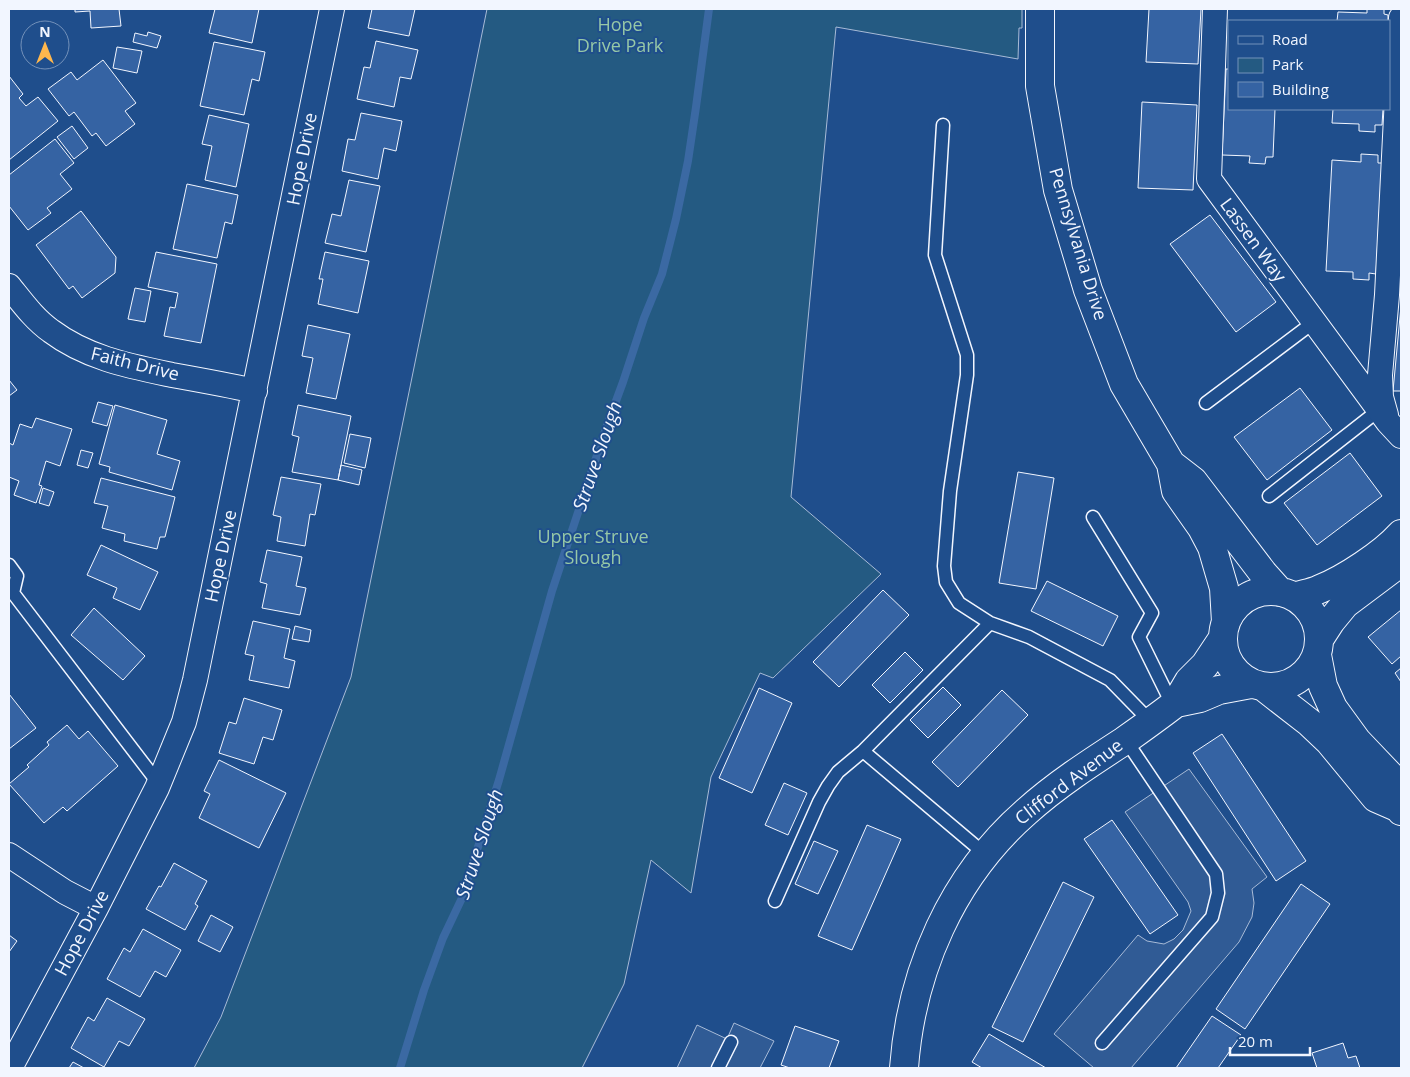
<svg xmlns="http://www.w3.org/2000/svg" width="1410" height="1077" viewBox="0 0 1410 1077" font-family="'Open Sans',sans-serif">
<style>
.green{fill:#245a82;stroke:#a8bbd7}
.parking{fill:#305b95;stroke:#a8bbd7}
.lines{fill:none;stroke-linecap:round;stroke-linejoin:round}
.stream{stroke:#3b69a3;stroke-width:8}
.building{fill:#3563a3;stroke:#f2f6ff}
.lane-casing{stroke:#f2f6ff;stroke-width:15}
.street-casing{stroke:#f2f6ff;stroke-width:26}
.secondary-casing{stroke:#f2f6ff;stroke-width:30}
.lane{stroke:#1f4e8c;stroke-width:12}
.street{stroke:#1f4e8c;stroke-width:24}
.secondary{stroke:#1f4e8c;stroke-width:28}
.labels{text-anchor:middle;stroke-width:4;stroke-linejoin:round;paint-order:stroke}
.park-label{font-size:18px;fill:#97c8a6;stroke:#1f4e8c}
.street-label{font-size:18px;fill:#f2f6ff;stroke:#1f4e8c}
.water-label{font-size:19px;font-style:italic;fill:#f2f6ff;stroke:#1f4e8c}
</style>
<rect width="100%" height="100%" fill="#1f4e8c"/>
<path class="green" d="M487 9H1022V28H1019L1018 59 836 27 791 497 881 574 773 678 760 673 711 777 691 893 651 860 624 984 582 1068H194L221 1017 351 677Z"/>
<path class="parking" d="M1189 769 1267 877 1252 889 1254 903 1252 917 1239 942 1131 1068H1094L1054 1034 1138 935 1147 941 1164 944 1174 939 1183 930 1191 911 1188 902 1125 812Z
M734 1023 774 1041 760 1068H677L697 1025 727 1039Z"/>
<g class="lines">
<path class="stream" d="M400 1068 424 990 443 938 462 898 499 780 552 591 606 428 623 382 644 318 662 274 676 219 688 161 696 107 709 9"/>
</g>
<path class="building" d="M75 9H119L121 26 91 28 90 11 75 12Z
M215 9H259L252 43 209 33Z
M372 9H415L409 36 368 28Z
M1149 9H1201L1198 64 1146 62Z
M1367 9H1384V14L1388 15V21H1337L1338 12 1367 13Z
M148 32 161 36 157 48 133 42 135 33 147 36Z
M376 41 418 50 411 79 400 77 394 107 357 99 364 67 370 68Z
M214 42 265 52 259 81 252 79 244 115 200 106Z
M117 47 142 51 137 73 113 68Z
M103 60 136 103 125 111 135 124 106 146 96 133 92 136 74 112 69 116 48 89 71 72 77 80Z
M1226 69H1229V109H1275L1273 157H1266L1265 164 1249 163 1250 156 1222 155Z
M9 76 23 94 19 98 26 106 38 97 58 121 9 160Z
M1142 102 1197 105 1193 190 1138 188Z
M1333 109H1383L1382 125H1375V132L1359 131V124L1332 123Z
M361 113 402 121 396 151 384 148 378 179 342 171 348 139 355 140Z
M209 115 249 124 236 187 205 180 212 146 202 144Z
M72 126 88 148 74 159 57 137Z
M55 139 74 163 60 174 72 189 47 208 51 213 28 230 9 206V175Z
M1361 154 1378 155V163H1382L1376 274 1369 273V280L1353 279V272L1326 271 1332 160 1361 162Z
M349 180 380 186 366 252 325 243 332 214 341 216Z
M187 184 238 195 232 224 225 222 217 258 173 249Z
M81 211 116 257 115 273 82 298 73 286 69 289 36 245Z
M1210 215 1276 302 1236 332 1170 244Z
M156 252 217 264 201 343 164 336 170 307 175 308 178 293 148 287Z
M325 252 369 261 358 313 318 304 323 279H319Z
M135 288 151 291 145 322 128 319Z
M1401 306V391H1393Z
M308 325 350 334 336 399 306 393 313 358 302 356Z
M9 380 17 390 9 396Z
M1300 388 1332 430 1267 480 1234 437Z
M98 402 113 406 107 426 92 422Z
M115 405 167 420 157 454 180 461 172 490 109 472 110 467 99 464Z
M298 405 351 416 338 480 292 472 299 437 292 435Z
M36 418 72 429 60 466 46 461 39 485 42 486 36 503 14 495 19 481 9 477V443L13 445 20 424 32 428Z
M350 434 371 438 365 468 344 463Z
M81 450 93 453 88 468 77 465Z
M1350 453 1382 496 1317 545 1284 503Z
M341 465 362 470 359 485 338 480Z
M1018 472 1054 478 1036 589 999 583Z
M281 477 321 484 315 515 310 514 305 546 277 541 281 517 273 515Z
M101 478 175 497 165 537H160L157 549 124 541 125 534 102 528 108 506 94 503Z
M43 488 54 492 49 506 39 503Z
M101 545 158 572 140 610 113 598 117 588 87 575Z
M267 550 302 557 296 586 306 588 300 615 262 608 267 584 260 582Z
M1047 581 1118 616 1103 646 1031 611Z
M883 590 909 615 839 687 813 662Z
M94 608 145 656 123 680 71 635Z
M1401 610V656L1392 664 1368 637Z
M253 621 290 629 284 658 295 661 289 688 249 680 254 656 245 654Z
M295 626 311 630 309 642 292 639Z
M905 652 923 670 890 703 872 685Z
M1401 668V682L1395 673Z
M943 687 961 705 928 738 910 720Z
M759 688 792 703 752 793 719 778Z
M1002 690 1028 715 958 787 932 762Z
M9 694 36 728 9 749Z
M244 698 282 710 273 740 263 737 254 764 219 753 229 722 236 724Z
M67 725 79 739 88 731 118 766 67 811 63 807 44 823 9 784 29 767 27 765 49 745 47 742Z
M1222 734 1306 861 1276 881 1193 753Z
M219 760 286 793 259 848 199 818 210 794 204 791Z
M784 783 807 793 788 835 765 825Z
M1112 820 1178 915 1150 934 1084 839Z
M867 825 901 839 852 950 818 936Z
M814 841 838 851 818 894 795 884Z
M174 863 207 881 195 904 198 906 185 930 146 909 159 886 161 887Z
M1063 882 1094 897 1023 1042 992 1027Z
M1301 884 1330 904 1245 1029 1216 1009Z
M211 915 233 927 220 952 198 941Z
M143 929 181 950 166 977 155 971 140 997 107 979 124 948 130 952Z
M9 935 17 941 9 952Z
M107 998 145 1019 129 1046 119 1041 104 1067 71 1048 88 1017 94 1021Z
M1212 1016 1241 1035 1218 1068H1176Z
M795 1026 839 1041 829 1068H790L781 1065Z
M989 1034 1046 1068H982L972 1062Z
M1343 1043 1348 1058 1356 1056 1360 1068H1317L1312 1053Z
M73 1062 84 1068H69Z"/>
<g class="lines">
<defs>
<path id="lane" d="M943 125 935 255 967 355V375L950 491 944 566 946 582 959 603 990 623 1029 637 1110 680 1151 722
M1206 403 1314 322
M1269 496 1379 410
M1093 517 1152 613 1139 637 1173 706
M9 565 17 576 13 593 159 784
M863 751 985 854
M775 901 819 802 828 786 838 772 863 751 990 623
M1102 1043 1212 917 1218 893 1216 874 1125 739
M718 1068 731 1042"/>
<path id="street" d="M1215 9 1209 179 1388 422 1401 436
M9 286C22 302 34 319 51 331 87 358 129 366 172 375 200 380 228 385 255 391
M1386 415 1381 397 1380 375 1387 295 1401 18
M9 855 65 892 96 908
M10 1068 96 908 157 788 184 722 195 680 332 9"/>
<path id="secondary" d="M1040 9V86L1058 190 1088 290 1124 384 1171 464 1176 491 1202 528 1212 547 1224 588 1226 622
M1171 464 1193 481 1263 573 1280 592
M1223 639a48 48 0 1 1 96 0a48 48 0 1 1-96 0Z
M1294 597C1303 594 1312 593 1320 589 1345 579 1383 554 1401 534
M1320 638 1331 621 1345 604 1401 562
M1317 655 1323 686 1333 708 1357 741 1397 783 1399 808 1401 811
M1265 688 1310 723 1329 741 1376 798 1399 808
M1176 703 1189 681 1205 665 1223 638
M904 1068C911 971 952 877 1026 812 1056 785 1090 763 1124 741 1141 729 1159 716 1176 703L1200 698 1219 690 1251 684"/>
</defs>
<use href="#lane" class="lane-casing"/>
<use href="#street" class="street-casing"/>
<use href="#secondary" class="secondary-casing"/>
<use href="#lane" class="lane"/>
<use href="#street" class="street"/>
<use href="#secondary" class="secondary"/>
</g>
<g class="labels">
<g class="park-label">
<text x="620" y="31">Hope<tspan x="620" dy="21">Drive Park</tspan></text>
<text x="593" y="543">Upper Struve<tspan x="593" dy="21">Slough</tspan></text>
</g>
<g class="street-label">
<text transform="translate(302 159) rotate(-79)" y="6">Hope Drive</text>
<text transform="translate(1253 240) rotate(54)" y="6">Lassen Way</text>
<text transform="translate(1078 244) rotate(73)" y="6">Pennsylvania Drive</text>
<text transform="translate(135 364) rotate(14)" y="6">Faith Drive</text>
<text transform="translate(221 556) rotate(-78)" y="6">Hope Drive</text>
<text transform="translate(1069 782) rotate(-37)" y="6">Clifford Avenue</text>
<text transform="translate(82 933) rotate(-62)" y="6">Hope Drive</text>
</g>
<g class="water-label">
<text transform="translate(597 456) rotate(-71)" y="7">Struve Slough</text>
<text transform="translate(479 844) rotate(-72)" y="7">Struve Slough</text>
</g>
</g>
<rect width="1410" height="1077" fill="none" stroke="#f2f6ff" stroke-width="20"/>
<rect x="1228" y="20" width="162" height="90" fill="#1f4e8c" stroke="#7391ba"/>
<rect x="1238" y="36" width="25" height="8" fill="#1f4e8c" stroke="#7391ba"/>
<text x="1272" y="45" font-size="15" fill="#f2f6ff">Road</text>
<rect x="1238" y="58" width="25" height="15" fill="#245a82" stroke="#7391ba"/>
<text x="1272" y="70" font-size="15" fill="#f2f6ff">Park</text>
<rect x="1238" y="82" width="25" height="15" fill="#3563a3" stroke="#7391ba"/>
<text x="1272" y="95" font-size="15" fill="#f2f6ff">Building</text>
<g transform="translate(45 45)"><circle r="24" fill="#1f4e8c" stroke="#7391ba"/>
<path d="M0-4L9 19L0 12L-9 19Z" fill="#ffb74d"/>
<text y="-8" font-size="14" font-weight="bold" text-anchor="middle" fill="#f2f6ff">N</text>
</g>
<path d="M1230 1047v8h80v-8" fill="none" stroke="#f2f6ff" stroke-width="2.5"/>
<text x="1238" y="1047" font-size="15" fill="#f2f6ff" stroke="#1f4e8c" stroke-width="4" paint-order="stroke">20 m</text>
</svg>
